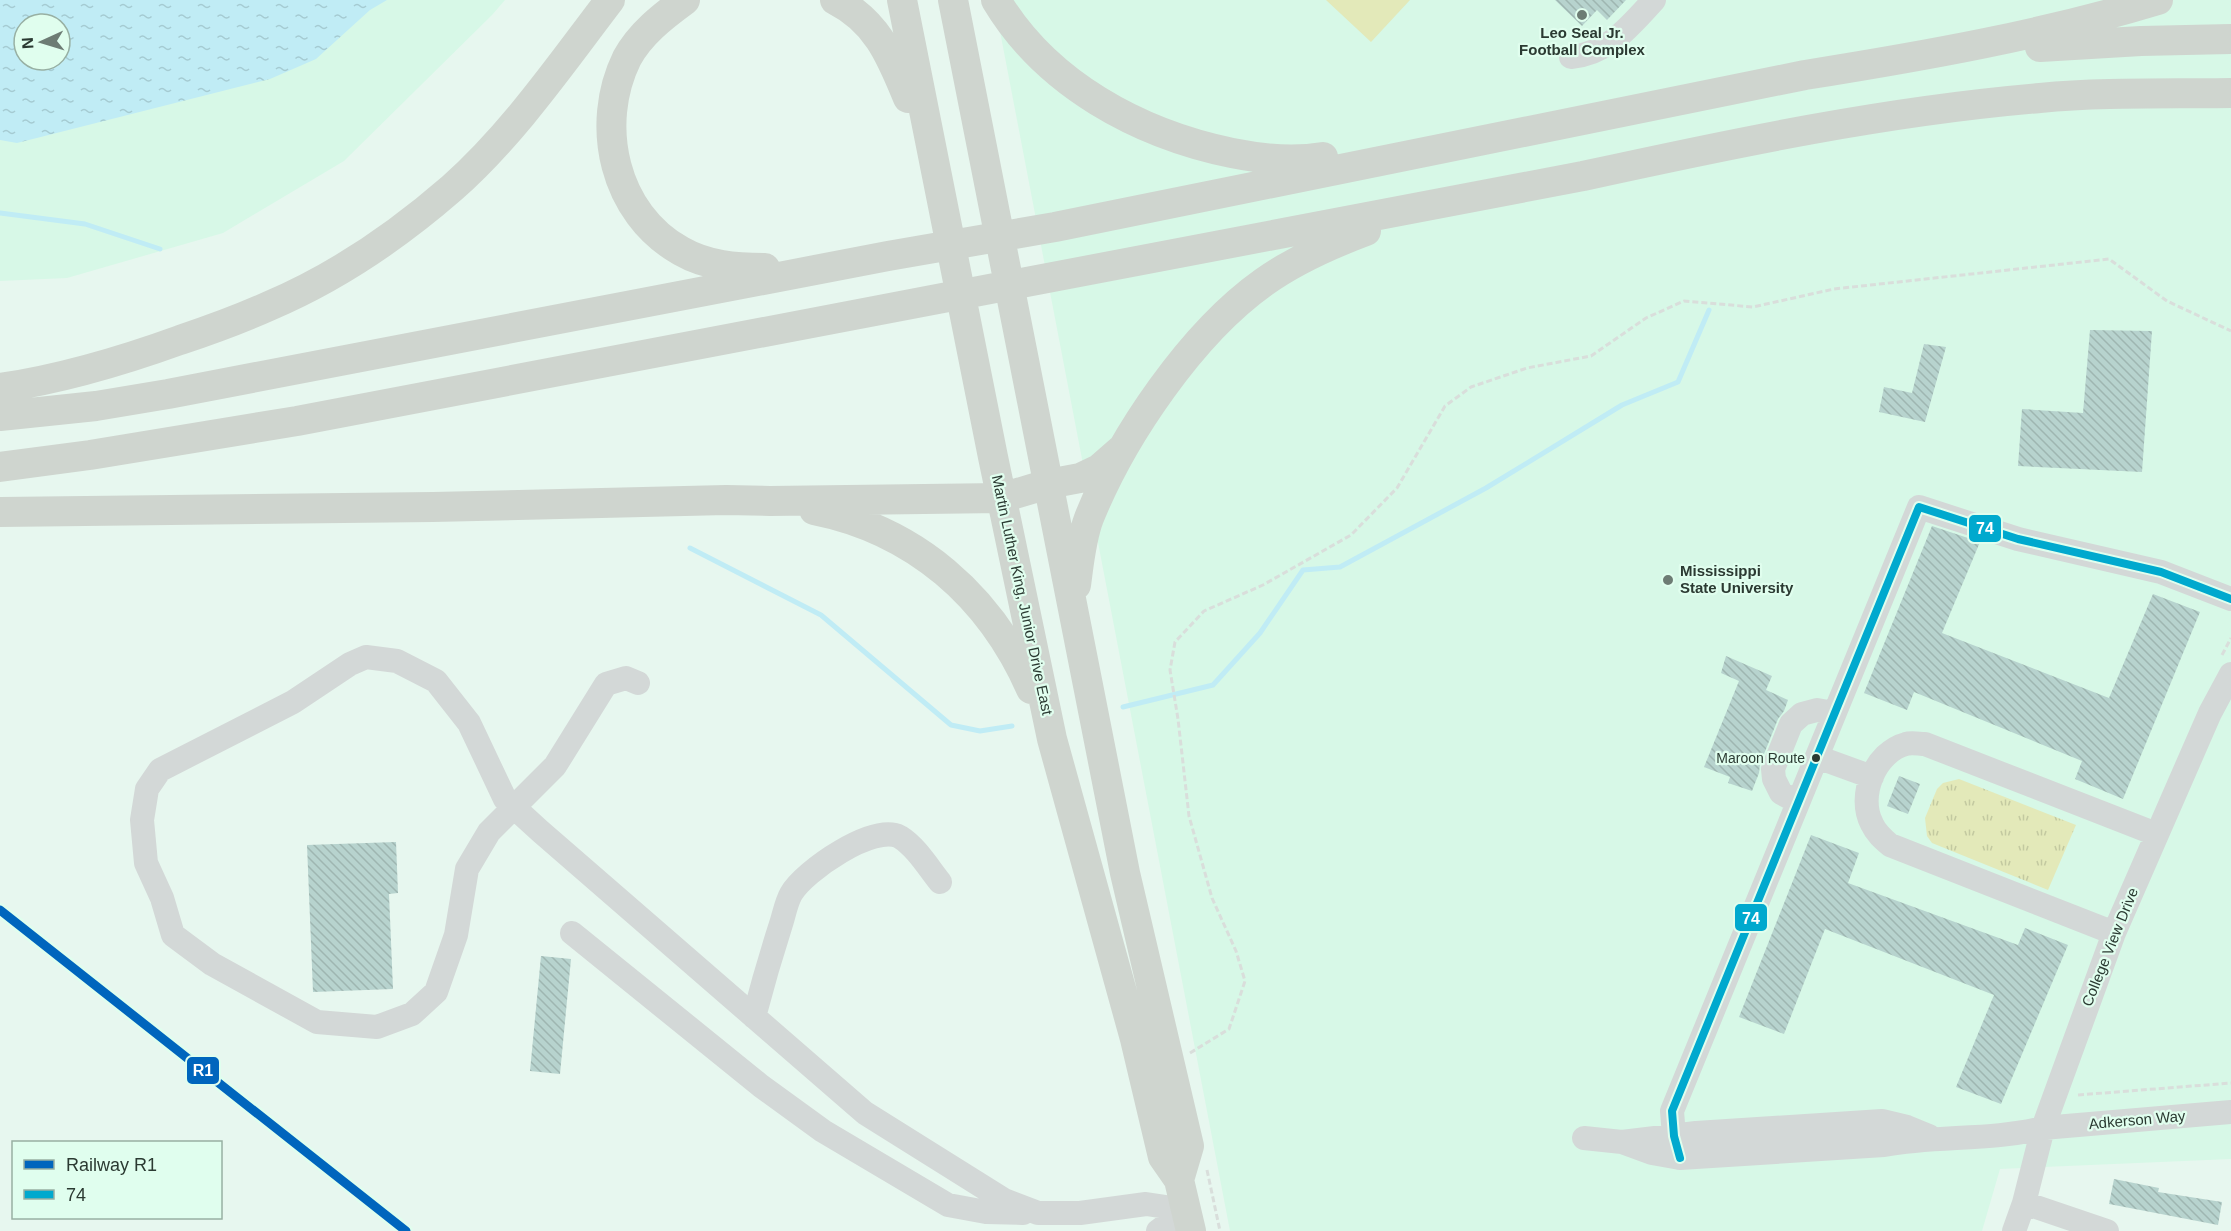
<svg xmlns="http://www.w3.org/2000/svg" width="2231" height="1231" viewBox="0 0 2231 1231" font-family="Helvetica,sans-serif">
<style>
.built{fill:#d7f8e7;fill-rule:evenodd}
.grass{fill:url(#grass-tufts)}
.pitch{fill:#e3e9b9}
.water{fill:url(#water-ripples);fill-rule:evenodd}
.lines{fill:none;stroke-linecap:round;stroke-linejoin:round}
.stream{stroke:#c0ecf5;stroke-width:5}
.building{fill:url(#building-back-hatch)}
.path{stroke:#d9dedb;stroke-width:3;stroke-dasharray:6 3;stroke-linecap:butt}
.minor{stroke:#d3d8d7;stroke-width:24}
.major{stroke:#cfd5cf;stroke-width:30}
.bus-1-casing{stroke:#e0feee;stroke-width:12}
.bus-1{stroke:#00a9ce;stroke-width:8}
.rail-1-casing{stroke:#e0feee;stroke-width:14}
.rail-1{stroke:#0065bd;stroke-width:9}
.poi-dot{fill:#6d7c74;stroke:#e0feee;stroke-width:2}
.bus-dot{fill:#2b3a32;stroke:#e0feee;stroke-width:2}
.labels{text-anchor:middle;stroke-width:4.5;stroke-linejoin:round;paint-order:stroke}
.bus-label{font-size:14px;fill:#2b3a32;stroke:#e0feee;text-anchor:end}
.poi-label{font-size:15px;font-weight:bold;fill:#2b3a32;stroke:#e0feee}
.street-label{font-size:15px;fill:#2b3a32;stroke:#e0feee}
.line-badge{stroke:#e0feee;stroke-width:2}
.badge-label{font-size:16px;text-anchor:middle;font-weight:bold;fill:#fff}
</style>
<defs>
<pattern id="grass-tufts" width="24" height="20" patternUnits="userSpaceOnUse" patternTransform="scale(1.5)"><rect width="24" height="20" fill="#e3e9b9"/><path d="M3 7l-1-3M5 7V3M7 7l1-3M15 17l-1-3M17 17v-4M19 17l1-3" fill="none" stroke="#c3c9a0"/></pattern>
<pattern id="water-ripples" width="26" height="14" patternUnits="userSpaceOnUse" patternTransform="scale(1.5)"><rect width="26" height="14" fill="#c0ecf5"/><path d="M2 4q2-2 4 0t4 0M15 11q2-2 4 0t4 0" fill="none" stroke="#a5cbd2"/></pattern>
<pattern id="building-back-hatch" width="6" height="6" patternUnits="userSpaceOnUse" patternTransform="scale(1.5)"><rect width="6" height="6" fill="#b7d3ce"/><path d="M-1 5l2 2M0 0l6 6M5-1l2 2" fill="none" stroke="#9eb6b1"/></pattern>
</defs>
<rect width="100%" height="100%" fill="#e7f7ef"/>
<path class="built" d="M0 0H505L492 15 344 161 223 233 67 278 0 281ZM24 24H60V60H24Z
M994 0H2231V1159L2000 1169 1982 1231H1230Z"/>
<path class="grass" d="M1959 779 2076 825 2048 890 1932 843 1927 836 1925 818 1937 789 1943 783Z"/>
<path class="pitch" d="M1326 0H1410L1371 42Z"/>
<path class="water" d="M0 0H387L370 10 316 59 270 79 17 143 0 140ZM24 24H60V60H24Z"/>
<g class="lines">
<path class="stream" d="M0 213 85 224 160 249
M690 548 821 615 951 725 980 731 1012 726
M1123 707 1213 685 1260 633 1303 570 1340 567 1486 488 1622 405 1678 382 1709 310"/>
</g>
<path class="building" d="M1555 0H1626L1607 20 1597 10 1582 26Z
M2090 330 2152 331 2142 472 2018 466 2022 409 2083 413Z
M1924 344 1946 347 1925 422 1879 412 1884 387 1912 393Z
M1932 526 1980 542 1942 633 2109 698 2153 594 2200 612 2123 799 2075 779 2082 761 1914 692 1907 710 1864 693Z
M1726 656 1772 676 1766 690 1788 700 1784 711 1778 719 1760 764 1759 773 1752 791 1728 783 1730 777 1704 767 1739 681 1721 673Z
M1899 776 1920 784 1908 814 1887 806Z
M1811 835 1859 853 1848 883 2018 945 2025 928 2068 945 2001 1104 1956 1087 1994 995 1825 929 1784 1034 1739 1017Z
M396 842 398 893 389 894 393 989 313 992 307 845Z
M541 956 571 959 560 1074 530 1071Z
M2114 1179 2159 1188 2158 1192 2222 1202 2218 1225 2109 1204Z"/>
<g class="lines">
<path class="path" d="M2222 655 2231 638
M1190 1053 1229 1029 1245 981 1236 951 1212 898 1189 816 1178 719 1170 670 1175 642 1204 611 1263 585 1351 535 1397 488 1445 406 1471 387 1527 368 1591 356 1646 318 1684 301 1753 307 1834 289 2109 259 2167 301 2231 331
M2078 1095 2231 1083
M1207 1170 1220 1231"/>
<path class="minor" d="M1571 57C1609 53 1629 27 1654 0
M638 683 626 678 606 684 555 766 489 832 467 869 456 935 436 992 412 1014 377 1027 317 1022 212 964 173 935 162 898 146 863 142 820 147 789 160 770 293 702 350 664 366 657 397 661 436 681 469 723 505 799 540 831 865 1113 1004 1200 1038 1213H1080L1146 1204 1186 1210
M1817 757 1872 777
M1798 802 1781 793 1774 779 1773 769 1791 724 1802 714 1817 710 1834 713
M572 933 761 1086 823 1131 948 1205 986 1212 1023 1213
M2114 933 1890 845C1883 839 1876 833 1872 824 1857 796 1875 752 1906 744 1912 742 1919 744 1925 744L2156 834
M754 1017C762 986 771 955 781 924 784 915 786 903 791 894 804 871 874 823 900 837 916 847 928 867 940 882
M1584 1138 1622 1142 1696 1133 1882 1121 1907 1127 1929 1136
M1622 1142 1652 1153 1680 1158 1884 1145C1936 1135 1990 1141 2043 1128L2231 1112
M1680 1158 1674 1136 1672 1111 1919 507 2018 539 2161 572 2231 599
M2024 1203 2107 1231
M1158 1231 1186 1210
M2014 1231 2024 1203 2043 1128 2114 933 2210 713 2231 674"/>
<path class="major" d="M685 0C663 16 640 34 627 58 594 125 614 214 681 251 707 266 736 268 765 268
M835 0C878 22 891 57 908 98
M902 0 993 457 1052 739 1135 1039 1163 1157 1179 1180 1191 1231
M953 0 1125 873 1189 1146 1179 1180
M996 0C1046 84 1139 134 1232 153 1262 159 1293 162 1323 157
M2040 47 2141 41 2231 39
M0 388C61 379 122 361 180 340 210 330 240 319 269 306 335 278 398 235 452 188 513 134 561 64 610 0
M0 416 96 406 168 394 888 256 1055 227 1805 75C1924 56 2043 35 2158 0
M0 467 90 455 297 421 1583 176C1734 143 1886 111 2040 98 2103 92 2168 94 2231 93
M814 510C915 530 990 596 1031 689
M0 512 433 507 726 500 770 501 1001 498 1048 484 1080 478 1099 469 1123 448
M1076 585C1079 563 1081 539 1089 518 1122 436 1192 333 1264 282 1295 260 1331 244 1366 231"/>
<defs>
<path id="bus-1" d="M1680 1158 1674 1136 1672 1111 1919 507 2018 539 2161 572 2231 599"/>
</defs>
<use href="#bus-1" class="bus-1-casing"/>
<use href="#bus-1" class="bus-1"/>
<defs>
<path id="rail-1" d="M0 910 406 1231"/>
</defs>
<use href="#rail-1" class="rail-1-casing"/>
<use href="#rail-1" class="rail-1"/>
</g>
<g class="poi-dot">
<circle cx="1582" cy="15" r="6"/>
<circle cx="1668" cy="580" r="6"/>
</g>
<circle class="bus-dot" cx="1816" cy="758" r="5"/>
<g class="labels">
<g class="bus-label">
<text x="1805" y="763">Maroon Route</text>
</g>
<g class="poi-label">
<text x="1582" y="38">Leo Seal Jr.<tspan x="1582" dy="17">Football Complex</tspan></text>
<text x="1680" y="576" text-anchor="start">Mississippi<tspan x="1680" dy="17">State University</tspan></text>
</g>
<g class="street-label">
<text transform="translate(1022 595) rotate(78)" y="5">Martin Luther King, Junior Drive East</text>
<text transform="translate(2110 947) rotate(-68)" y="5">College View Drive</text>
<text transform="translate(2137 1120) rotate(-5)" y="5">Adkerson Way</text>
</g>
</g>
<g class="line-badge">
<rect x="1968" y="514" width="34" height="29" rx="6" fill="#00a9ce"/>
<rect x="1734" y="903" width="34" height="29" rx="6" fill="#00a9ce"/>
<rect x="186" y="1056" width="34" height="29" rx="6" fill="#0065bd"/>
</g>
<g class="badge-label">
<text x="1985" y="534">74</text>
<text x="1751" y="924">74</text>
<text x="203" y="1076">R1</text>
</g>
<rect x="12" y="1141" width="210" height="78" fill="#e0feee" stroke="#98b0a3" stroke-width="1.5"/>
<rect x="24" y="1160" width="30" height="9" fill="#0065bd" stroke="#98b0a3" stroke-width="1.5"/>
<text x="66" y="1171" font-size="18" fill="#2b3a32">Railway R1</text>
<rect x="24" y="1190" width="30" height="9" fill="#00a9ce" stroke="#98b0a3" stroke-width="1.5"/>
<text x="66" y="1201" font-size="18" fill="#2b3a32">74</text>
<g transform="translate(42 42) rotate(266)"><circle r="28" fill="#e0feee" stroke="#98b0a3" stroke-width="1.5"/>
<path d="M0-4.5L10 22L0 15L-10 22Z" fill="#6d7c74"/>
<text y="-9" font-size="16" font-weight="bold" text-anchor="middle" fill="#2b3a32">N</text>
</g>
</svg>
